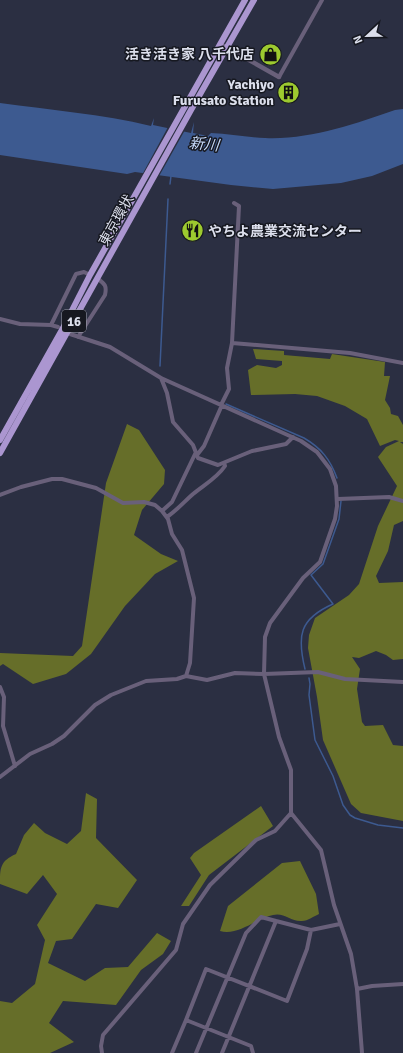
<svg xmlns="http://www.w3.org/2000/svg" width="403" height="1053" viewBox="0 0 403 1053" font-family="Signika,'Noto Sans JP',sans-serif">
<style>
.forest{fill:#666e29}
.water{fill:#3d5a90}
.pier{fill:#2b2f42}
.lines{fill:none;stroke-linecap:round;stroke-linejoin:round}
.stream{stroke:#3d5a90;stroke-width:1.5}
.minor{stroke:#69607a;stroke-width:4}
.tertiary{stroke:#69607a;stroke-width:4.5}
.trunk{stroke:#ab96d0;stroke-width:6}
.labels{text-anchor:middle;stroke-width:3;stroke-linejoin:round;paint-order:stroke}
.shield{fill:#161820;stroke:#a1a3af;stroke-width:1}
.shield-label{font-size:13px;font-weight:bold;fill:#dcdfec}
.poi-label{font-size:14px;font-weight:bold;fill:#dcdfec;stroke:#161820;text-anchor:end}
.street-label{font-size:14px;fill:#dcdfec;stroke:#161820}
.water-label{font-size:15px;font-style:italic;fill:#c6d9f9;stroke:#161820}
</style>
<rect width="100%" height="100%" fill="#2b2f42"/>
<path class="forest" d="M253 349 284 351V355L330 359 332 354 385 362 384 376H390L385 400 390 408 391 414 398 416 403 425V442H400L403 444V521L394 525 388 551 376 576 379 583 403 582V659L393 660 386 655 376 651 359 658 352 657 360 669 357 689 362 722 365 726 383 725 393 745 403 746V821L361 813 351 804 323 740 317 697 308 648 309 635 315 618 349 595 359 584 378 526 397 486 378 457 386 447 399 441 395 440 380 446 367 419 345 406 317 396 295 394 251 395 248 370 257 365 276 368 282 365V361L256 359Z
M127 424 139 430 165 470 164 484 142 510 134 535 161 554 178 561 155 574 125 606 91 654 66 674 33 684 3 664 0 666V653L73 656 82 646 106 483Z
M86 793 97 799 96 838 137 880 118 908 96 904 72 939 56 941 48 963 85 981 105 968 128 967 157 933 171 941 163 954 141 970 116 1005 63 1001 49 1023 74 1042 50 1053H0V1001L12 1003 35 984 45 940 37 925 57 894 43 875 27 894 0 884C0 868 0 861 16 854L24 835 34 823 45 833 67 844 81 831Z
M261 806 273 826 209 875 189 906H181L201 875 190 858 194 853Z
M300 861 316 894 319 914C314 916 308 921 302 921 291 922 284 912 273 915 255 919 238 936 220 931L228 906 282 863Z"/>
<path class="water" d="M0 103C50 110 102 114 151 126L154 118 153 125 191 133 194 122 193 133 208 136 211 133C229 134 246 137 265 138 310 140 354 124 395 110L403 109V164L372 176 341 183 273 189 231 185 135 172 127 174 0 155Z"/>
<path class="pier" d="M168 127 185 130 158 178 142 175Z"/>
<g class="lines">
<path class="stream" d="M170 184 171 176
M160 366 168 199
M226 404 304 438C321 448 330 459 337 478
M305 669C297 636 299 619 333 604L311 575 323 564 339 519 341 501
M309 678 310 684 309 695 315 740 333 776 343 805 350 815 355 818 378 825 403 828"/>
<path class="minor" d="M279 77 322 0
M0 319 20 324 51 325 58 327
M51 325 76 274 84 272 90 275
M70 334 110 347 161 378 301 441 317 452 330 469 336 486 337 506 335 519 320 562 303 578 270 623 265 637 264 674 279 737 291 770V813L321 850 334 905 351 954 357 989 362 1053
M78 337 105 295C107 286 105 284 98 279
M232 343 350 353 403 363
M161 378 167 393 173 422 193 445 198 458 218 465 252 451 286 444 293 437
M221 405 229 389 227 368 232 343 239 206 234 203
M197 455 204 446 222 405
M0 495 21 487 52 479H62L96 488 123 503 144 502 155 505 162 511 168 519 172 534 182 550 194 598 190 663 186 676
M338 499 389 497 403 501
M162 511 172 502 196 452
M167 517C177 510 184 502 193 494 204 485 217 478 225 466L224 463
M0 687 4 697 3 726 15 766
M0 777 30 754 52 744 64 736 95 705 111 695 146 681 177 679 186 676 207 680 235 673 264 674 318 672 345 679 403 682
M357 989 372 986 403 984
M102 1053 101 1046 103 1035 176 950 183 924 210 885 256 840 275 831 291 813
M172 1053 186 1020
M196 1053 246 933 261 917 276 921
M222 1053 276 921 311 930 340 924
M253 1053 251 1046 186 1020 206 969 287 1001 307 949 311 930"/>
<path class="tertiary" d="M224 46 279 77"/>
<path class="trunk" d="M0 440 63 328 90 275 245 0
M0 453 191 110 254 0"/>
</g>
<defs>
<symbol id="shop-disc" viewBox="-11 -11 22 22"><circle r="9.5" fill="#9dca2f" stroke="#161820"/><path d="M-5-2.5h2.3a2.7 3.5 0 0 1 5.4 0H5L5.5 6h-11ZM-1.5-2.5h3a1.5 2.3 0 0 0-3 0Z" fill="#111"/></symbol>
<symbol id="building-disc" viewBox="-11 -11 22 22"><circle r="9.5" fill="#9dca2f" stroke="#161820"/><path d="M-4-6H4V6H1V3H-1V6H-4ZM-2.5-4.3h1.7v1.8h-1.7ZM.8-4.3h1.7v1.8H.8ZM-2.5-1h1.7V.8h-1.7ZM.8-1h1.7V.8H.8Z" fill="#111"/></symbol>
<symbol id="restaurant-disc" viewBox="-11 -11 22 22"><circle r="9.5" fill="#9dca2f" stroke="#161820"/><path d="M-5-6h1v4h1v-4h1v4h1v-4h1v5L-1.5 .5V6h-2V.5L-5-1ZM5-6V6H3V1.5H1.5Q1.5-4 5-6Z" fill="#111"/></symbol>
</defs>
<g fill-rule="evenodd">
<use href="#shop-disc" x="258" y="42" width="25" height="25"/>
<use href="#building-disc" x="276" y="80" width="25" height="25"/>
<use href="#restaurant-disc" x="180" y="218" width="25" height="25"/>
</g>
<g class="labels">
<rect class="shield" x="62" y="310" width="24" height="22" rx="3"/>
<g class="shield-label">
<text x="74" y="326">16</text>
</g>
<g class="poi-label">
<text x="254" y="59">活き活き家 八千代店</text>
<text x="274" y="89">Yachiyo<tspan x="274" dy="16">Furusato Station</tspan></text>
<text x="208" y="236" text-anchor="start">やちよ農業交流センター</text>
</g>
<g class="street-label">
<text transform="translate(116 220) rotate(-61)" y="5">東京環状</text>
</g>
<g class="water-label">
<text transform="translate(204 144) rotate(6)" y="5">新川</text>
</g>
</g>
<g transform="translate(367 36) rotate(248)" stroke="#161820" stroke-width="3" paint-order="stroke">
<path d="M0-3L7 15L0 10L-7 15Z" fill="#dcdfec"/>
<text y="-6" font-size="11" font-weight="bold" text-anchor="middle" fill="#dcdfec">N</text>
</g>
</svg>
